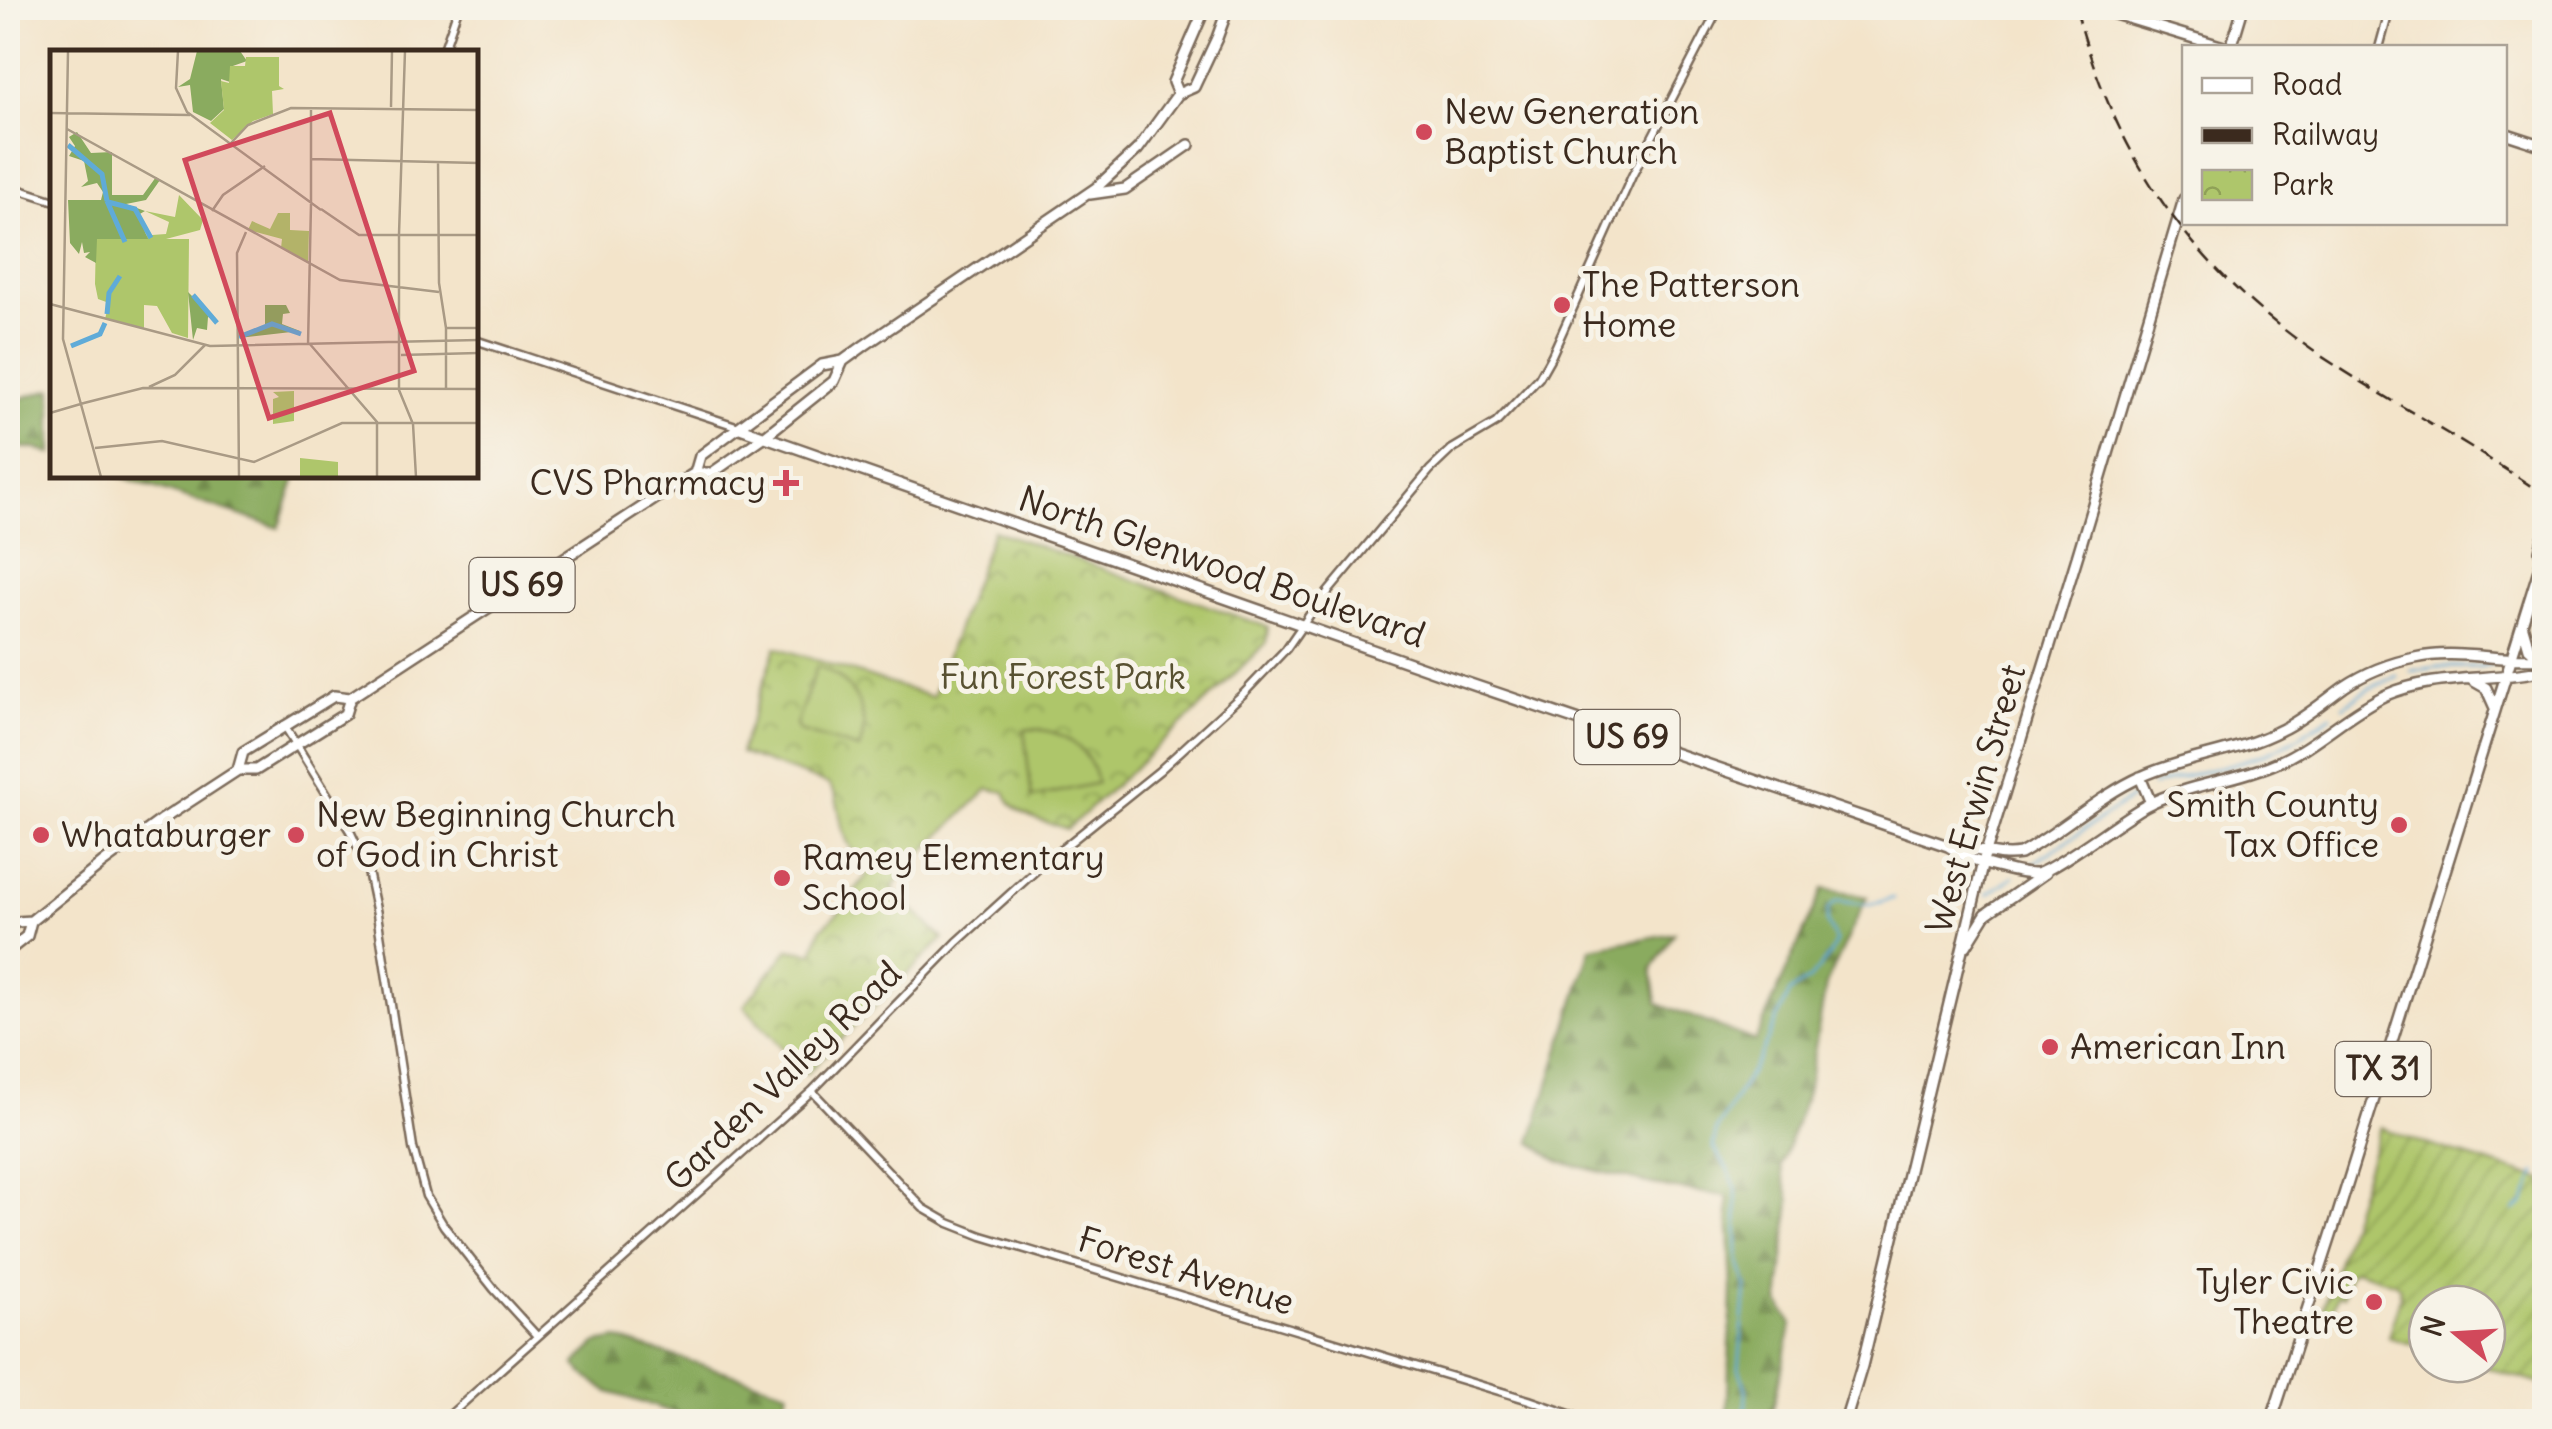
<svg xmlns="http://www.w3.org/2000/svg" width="2552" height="1429" viewBox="0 0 2552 1429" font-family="Delius,sans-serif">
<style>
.forest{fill:url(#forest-firs);stroke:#626a3e;stroke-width:2.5}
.park{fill:url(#park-crowns);stroke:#747844;stroke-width:2.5}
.garden{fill:url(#garden-furrows);stroke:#747844;stroke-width:2.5}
.pitch{fill:#aec66b;stroke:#747844;stroke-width:2.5}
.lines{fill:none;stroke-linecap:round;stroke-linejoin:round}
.stream{stroke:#5fabd8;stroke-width:2.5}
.minor-casing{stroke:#7b6b5a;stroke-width:11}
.major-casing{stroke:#7b6b5a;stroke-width:14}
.minor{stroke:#fff;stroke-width:6}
.major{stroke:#fff;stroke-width:9}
.rail{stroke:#3b2a1e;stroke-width:2.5;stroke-dasharray:15 8;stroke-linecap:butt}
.poi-dot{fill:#d1495b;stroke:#f7f3e8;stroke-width:4}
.labels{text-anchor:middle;stroke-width:10;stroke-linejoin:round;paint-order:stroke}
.shield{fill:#f7f3e8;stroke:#73665b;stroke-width:2.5}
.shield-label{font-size:32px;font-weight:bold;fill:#3b2a1e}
.poi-label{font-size:35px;fill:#3b2a1e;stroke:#f7f3e8;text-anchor:start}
.street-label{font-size:35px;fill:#3b2a1e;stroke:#f7f3e8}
.park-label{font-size:35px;fill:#585131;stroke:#f7f3e8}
.inset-river{fill:none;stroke:#5fabd8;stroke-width:5}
.inset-road{fill:none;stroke:#a99a85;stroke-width:2.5}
.view{fill:#d1495b;fill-opacity:0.15;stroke:#d1495b;stroke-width:5}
.inset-edge{fill:none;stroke:#3b2a1e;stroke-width:5}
</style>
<defs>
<pattern id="forest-firs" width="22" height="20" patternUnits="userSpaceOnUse" patternTransform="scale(2.5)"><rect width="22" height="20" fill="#8aab5f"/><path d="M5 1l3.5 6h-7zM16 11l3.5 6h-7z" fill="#728b4e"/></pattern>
<pattern id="park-crowns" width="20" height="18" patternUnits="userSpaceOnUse" patternTransform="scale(2.5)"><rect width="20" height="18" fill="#aec66b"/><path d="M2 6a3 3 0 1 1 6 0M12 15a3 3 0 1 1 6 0" fill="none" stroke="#8fa157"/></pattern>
<pattern id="garden-furrows" width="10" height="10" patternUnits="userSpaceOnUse" patternTransform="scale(2.5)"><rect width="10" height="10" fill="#aec66b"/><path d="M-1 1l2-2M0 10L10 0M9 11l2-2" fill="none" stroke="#8fa157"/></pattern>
</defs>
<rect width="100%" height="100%" fill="#f7f3e8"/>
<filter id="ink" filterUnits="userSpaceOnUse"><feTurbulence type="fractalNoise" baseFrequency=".01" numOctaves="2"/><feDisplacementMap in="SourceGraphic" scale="20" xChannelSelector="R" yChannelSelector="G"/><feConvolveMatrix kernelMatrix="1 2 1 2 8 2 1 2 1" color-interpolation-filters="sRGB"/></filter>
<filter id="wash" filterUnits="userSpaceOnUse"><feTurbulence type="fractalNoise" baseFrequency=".0048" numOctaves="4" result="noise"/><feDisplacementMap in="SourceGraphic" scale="40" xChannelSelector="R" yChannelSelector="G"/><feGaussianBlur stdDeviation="2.25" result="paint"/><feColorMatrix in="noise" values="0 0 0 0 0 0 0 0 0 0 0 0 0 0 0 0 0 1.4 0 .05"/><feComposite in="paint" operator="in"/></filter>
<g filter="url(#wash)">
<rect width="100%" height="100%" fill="#f3e4ca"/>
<path class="forest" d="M52 389V454L37 449 8 446V402Z
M116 475H297L279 528Z
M1823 889 1867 897 1826 985 1807 1092 1781 1166 1790 1201 1779 1303 1792 1324 1770 1421H1727L1732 1289 1727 1196 1669 1188 1560 1162 1531 1142 1591 948 1674 933 1652 969 1657 1003 1755 1041Z
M618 1339 788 1391 778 1421H701L609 1392 584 1375 575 1364 597 1343Z"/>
<path class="park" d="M993 530 1268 627 1266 643 1199 709 1067 829C1045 821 1013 817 1005 792L988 789 911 864 892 889 943 939 806 1074 744 1006 789 949 813 953 821 929 839 912 869 872C857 860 848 846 843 830 838 814 840 797 828 784L740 753 776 647 932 697Z"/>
<path class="garden" d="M2380 1127 2413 1140 2544 1180V1385L2475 1364H2487V1304H2427V1349L2388 1337 2401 1294 2399 1293 2400 1287 2394 1282 2354 1270 2349 1275 2343 1296 2337 1295 2330 1318 2324 1315 2323 1308Z"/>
<path class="pitch" d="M817 666C852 678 873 713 859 749L799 731 796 725Z
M1031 729C1065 730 1090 749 1097 783L1032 798 1024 730Z"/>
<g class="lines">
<path class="stream" d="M2411 671 2438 667H2478L2492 664
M2343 706 2370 688 2397 676
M2153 786C2191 772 2232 767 2269 752 2291 743 2312 729 2331 715
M2026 868 2138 794
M1988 894 2014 876
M2514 1211 2524 1204 2536 1173
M1745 1422 1746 1389 1739 1368 1746 1286 1738 1259 1736 1188 1727 1168 1713 1146 1717 1129 1758 1060 1790 992 1810 979 1829 956 1836 941 1827 923 1828 909 1838 901 1869 905 1894 898"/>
</g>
</g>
<g filter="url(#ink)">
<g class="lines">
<defs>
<path id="minor" d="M2379 48 2390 8
M443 52 458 8
M8 186 52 200
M475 340 739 427
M284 725 350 831 367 867 377 914 413 1148 426 1196 444 1226 494 1289 537 1336
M812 1091 923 1208 949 1223 982 1236 1529 1400 1592 1422
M442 1422 812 1091 957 942 1042 865 1159 771 1244 693 1286 649 1313 610 1430 470 1452 449 1496 423 1539 378 1552 355 1632 176 1719 8"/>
<path id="major" d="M2095 8 2227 48
M2231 48 2243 8
M1178 94 1173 82 1205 8
M2504 133 2544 146
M1090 194 1125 189 1189 145
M740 428 1444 675 1948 846C1955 850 1961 855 1968 858 1979 863 2023 875 2035 874 2051 873 2122 818 2145 806 2186 784 2233 782 2276 763 2316 746 2347 713 2386 695 2436 673 2492 682 2544 670
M695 473 700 456 822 365 843 361
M2522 624 2529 648 2539 657
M2472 680 2486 688 2495 708
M238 770 243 752 334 696 350 698
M2140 777 2151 803
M1954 847C1976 848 1997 858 2020 854 2062 831 2098 796 2143 776 2187 756 2237 753 2281 730 2304 719 2323 702 2344 687 2365 673 2390 663 2415 658 2458 648 2501 663 2544 658
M8 928 16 922 31 921
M1966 946 1986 914 2045 873
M8 951 27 936 31 921 103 863 163 819 238 770H256L345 714 350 698 690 476 695 473H712L765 436 834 381 843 361 865 345 1096 188 1138 149 1178 94 1194 87 1217 38 1228 8
M1845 1422 1862 1366 1983 862 2079 551 2184 199
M2271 1422 2338 1214 2542 560 2540 551 2544 535"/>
</defs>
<use href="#minor" class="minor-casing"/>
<use href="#major" class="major-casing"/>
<use href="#minor" class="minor"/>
<use href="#major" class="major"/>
<path class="rail" d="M2076 8C2114 153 2188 264 2312 350 2388 401 2469 443 2544 495"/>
</g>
</g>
<g class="poi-dot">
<circle cx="1424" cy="132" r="10"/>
<circle cx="1562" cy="305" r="10"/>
<path d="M781 468h10v10h10v10h-10v10h-10v-10h-10v-10h10z"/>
<circle cx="2399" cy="825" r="10"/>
<circle cx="41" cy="835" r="10"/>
<circle cx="296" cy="835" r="10"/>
<circle cx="782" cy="878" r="10"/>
<circle cx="2050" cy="1047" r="10"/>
<circle cx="2374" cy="1302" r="10"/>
</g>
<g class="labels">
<g class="shield">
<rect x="469.5" y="558" width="105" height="54" rx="8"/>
<rect x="1574.5" y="710" width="105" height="54" rx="8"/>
<rect x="2335.5" y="1042" width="95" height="54" rx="8"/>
</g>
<g class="shield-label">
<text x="522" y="596">US 69</text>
<text x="1627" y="748">US 69</text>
<text x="2383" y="1080">TX 31</text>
</g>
<g class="poi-label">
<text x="1444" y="124">New Generation<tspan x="1444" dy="40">Baptist Church</tspan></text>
<text x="1582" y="297">The Patterson<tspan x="1582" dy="40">Home</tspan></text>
<text x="766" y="495" text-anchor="end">CVS Pharmacy</text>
<text x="2379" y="817" text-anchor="end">Smith County<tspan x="2379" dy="40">Tax Office</tspan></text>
<text x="316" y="827">New Beginning Church<tspan x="316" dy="40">of God in Christ</tspan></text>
<text x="61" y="847">Whataburger</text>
<text x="802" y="870">Ramey Elementary<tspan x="802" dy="40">School</tspan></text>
<text x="2070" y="1059">American Inn</text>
<text x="2354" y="1294" text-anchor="end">Tyler Civic<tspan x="2354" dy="40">Theatre</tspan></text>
</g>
<g class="street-label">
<text transform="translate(1222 567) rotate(19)" y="12">North Glenwood Boulevard</text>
<text transform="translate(1976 799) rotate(-74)" y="12">West Erwin Street</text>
<text transform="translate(783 1076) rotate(-44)" y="12">Garden Valley Road</text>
<text transform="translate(1186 1271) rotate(17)" y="12">Forest Avenue</text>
</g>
<g class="park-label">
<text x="1063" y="689">Fun Forest Park</text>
</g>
</g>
<g transform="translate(50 50)">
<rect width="428" height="428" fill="#f3e4ca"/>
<path d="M129 145 153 170 150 180 116 189H139L138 288 122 283 107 256 94 255V278L55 269 59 253 48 249 45 234 46 189 116 184 119 172 95 161 125 167Z" fill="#aec66b"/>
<path d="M147 1H190L197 11 180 17V32L171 29 174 59 161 71 143 62 140 35 128 37 140 29ZM27 82 41 103 62 102V145H93L106 127 110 130 96 150 76 154 95 161 88 165 98 189H47L46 213 35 207 40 202 34 203 32 192 29 204 20 193 18 150H51L53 142 47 133 31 137 38 131 34 111 19 106 25 96 19 87ZM138 242 166 270 158 267 157 280 147 278 143 290ZM215 255H236L240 263 233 264 232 274 250 281 189 288 215 277Z" fill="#8aab5f"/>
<path d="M196 7H229V36L234 39 222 41 223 64 203 71 182 90 160 73 174 60 171 31 179 33 180 16H195ZM228 163H240V180L259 181 258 212 231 198 232 189 198 180 202 171 220 179ZM250 408 288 412V427H250Z" fill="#aec66b"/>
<path d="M244 341V371L223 374V349L229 347 223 342Z" fill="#aec66b"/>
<path class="inset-river" d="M18 95 52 124 57 151M57 151 75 192M58 152 85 159 101 188M143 245 167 273M57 264 59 243 70 226M189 287 222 274 251 284M21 296 50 284 55 273"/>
<path class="inset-road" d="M18 1 13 289 51 427M128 1 126 38 137 62 271 160M341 57 342 1M0 63 140 65M17 79 290 230 389 242M181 93 198 75 241 58 428 60M261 109 428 113M388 111 389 233 396 278M261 152V60M271 159 309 185H428M162 161 173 145 215 116M349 184 355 1M349 184V340L363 374 366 427M0 254 160 296 428 290M396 290V339M396 290V278H428M259 293 327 372V427M258 295 261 154M351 305 428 303M99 337 125 325 155 295M34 353 93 338 428 339M0 363 34 353M45 398 112 391 204 412 292 373H428M189 427 187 203 196 182"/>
<path class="view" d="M280 63 364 321 219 368 135 110Z"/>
<rect width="428" height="428" class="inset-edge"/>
</g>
<rect width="2552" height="1429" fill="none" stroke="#f7f3e8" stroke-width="40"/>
<rect x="2182" y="45" width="325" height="180" fill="#f7f3e8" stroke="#aca397" stroke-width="2.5"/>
<rect x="2202" y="78" width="50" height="15" fill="#ffffff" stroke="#aca397" stroke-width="2.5"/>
<text x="2272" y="95" font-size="30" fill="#3b2a1e">Road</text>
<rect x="2202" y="128" width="50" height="15" fill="#3b2a1e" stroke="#aca397" stroke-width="2.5"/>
<text x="2272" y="145" font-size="30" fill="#3b2a1e">Railway</text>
<rect x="2202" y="170" width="50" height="30" fill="url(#park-crowns)" stroke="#aca397" stroke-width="2.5"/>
<text x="2272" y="195" font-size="30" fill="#3b2a1e">Park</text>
<g transform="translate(2457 1334) rotate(288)"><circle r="48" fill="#f7f3e8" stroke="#aca397" stroke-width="2.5"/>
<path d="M0-8L18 38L0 25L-18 38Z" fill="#d1495b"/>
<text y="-15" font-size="28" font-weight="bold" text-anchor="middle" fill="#3b2a1e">N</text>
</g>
</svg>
